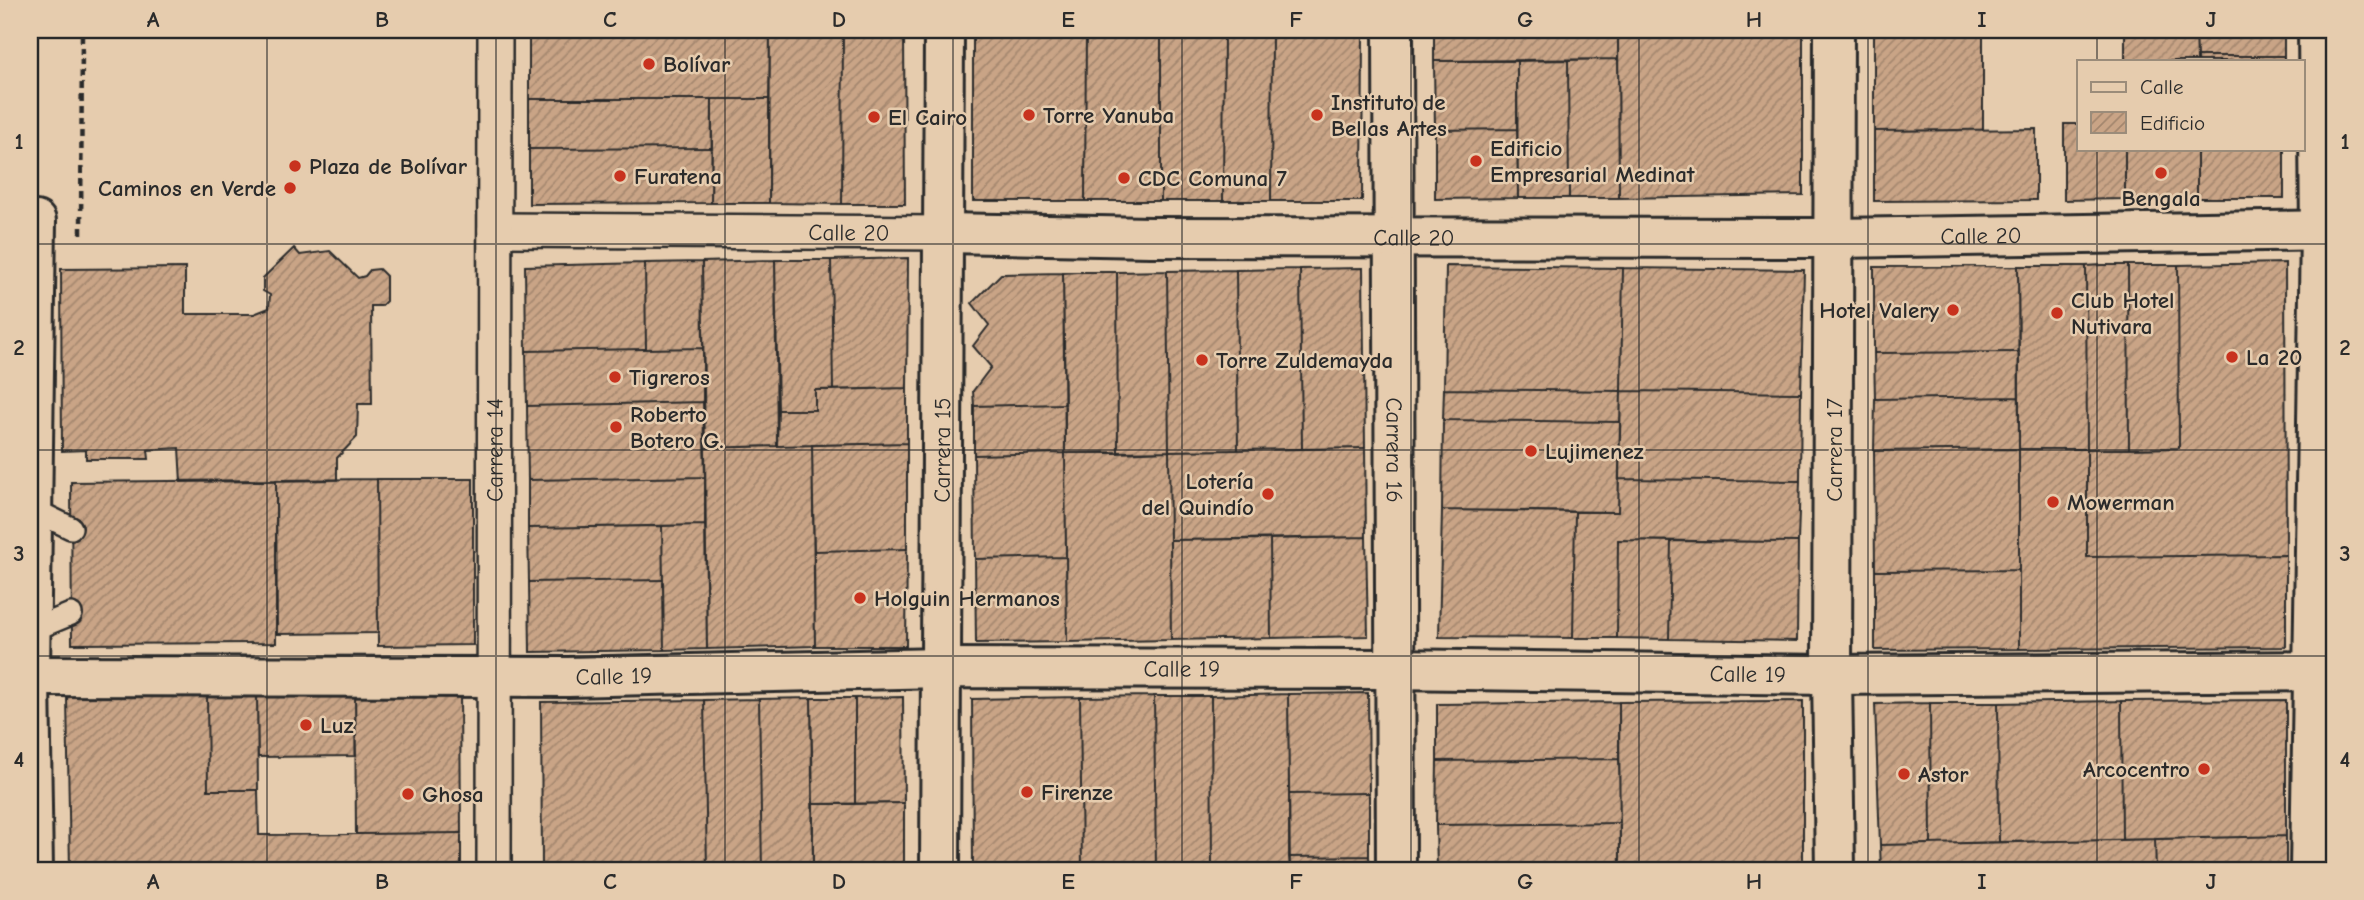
<svg xmlns="http://www.w3.org/2000/svg" width="2364" height="900" viewBox="0 0 2364 900" font-family="'Comic Neue',sans-serif">
<style>
.building{fill:url(#building-hatch);stroke:#2b2b2b;stroke-width:2}
.lines{fill:none;stroke-linecap:round;stroke-linejoin:round}
.service-casing{stroke:#2b2b2b;stroke-width:26}
.pedestrian-casing{stroke:#2b2b2b;stroke-width:38}
.minor-casing{stroke:#2b2b2b;stroke-width:44}
.tertiary-casing{stroke:#2b2b2b;stroke-width:44}
.primary-casing{stroke:#2b2b2b;stroke-width:44}
.path{stroke:#2b2b2b;stroke-width:4.5;stroke-dasharray:7 5;stroke-linecap:butt}
.service{stroke:#e6ccae;stroke-width:21}
.pedestrian{stroke:#e6ccae;stroke-width:33}
.minor{stroke:#e6ccae;stroke-width:38}
.tertiary{stroke:#e6ccae;stroke-width:38}
.primary{stroke:#e6ccae;stroke-width:38}
.grid{fill:none;stroke:#2b2b2b;stroke-width:2;stroke-opacity:0.55}
.poi-dot{fill:#c8321e;stroke:#e6ccae;stroke-width:2.5}
.labels{text-anchor:middle;stroke-width:5;stroke-linejoin:round;paint-order:stroke}
.poi-label{font-size:23px;font-weight:bold;fill:#2b2b2b;stroke:#e6ccae;text-anchor:start}
.street-label{font-size:23px;fill:#2b2b2b;stroke:#e6ccae}
.neatline{fill:none;stroke:#2b2b2b;stroke-width:2.5}
.grid-label{font-size:23px;text-anchor:middle;font-weight:bold;fill:#2b2b2b}
</style>
<defs>
<pattern id="building-hatch" width="6" height="6" patternUnits="userSpaceOnUse" patternTransform="scale(1.75)"><rect width="6" height="6" fill="#c9a486"/><path d="M-1 1l2-2M0 6l6-6M5 7l2-2" fill="none" stroke="#a3866e"/></pattern>
</defs>
<rect width="100%" height="100%" fill="#e6ccae"/>
<filter id="ink" filterUnits="userSpaceOnUse"><feTurbulence type="fractalNoise" baseFrequency=".0143" numOctaves="2"/><feDisplacementMap in="SourceGraphic" scale="14" xChannelSelector="R" yChannelSelector="G"/><feConvolveMatrix kernelMatrix="1 2 1 2 8 2 1 2 1" color-interpolation-filters="sRGB"/></filter>
<g filter="url(#ink)">
<path class="building" d="M529 30H770L769 99H529Z
M770 30H843L842 204 769 203Z
M843 30H904L905 204H842Z
M973 30H1086L1085 201H973Z
M1086 30H1161V201H1085Z
M1161 30H1224L1223 201H1161Z
M1224 30H1272L1271 201H1223Z
M1272 30H1363L1362 201H1271Z
M1434 30H1618V59L1434 61Z
M1618 30H1803V195L1619 198Z
M1874 30H1983V130L1874 131Z
M2125 30H2196L2197 61H2125Z
M2196 30H2284V56H2197Z
M2197 56H2284V61H2197Z
M1618 59 1619 198H1569L1568 60Z
M1568 60 1569 198H1518L1517 61Z
M1434 61H1517V129L1435 130Z
M529 99H712V148L529 149Z
M712 99H769V203H711Z
M2064 124H2079V149H2125V199L2064 200Z
M1517 129 1518 198 1435 199V130Z
M2036 129V200L1874 201V131Z
M712 148 711 203 529 204V149Z
M2125 149H2197V198L2125 199Z
M2197 149H2284V198H2197Z
M294 248 300 255 330 251 358 278 365 276 370 270 379 269 386 276V301L381 306H371L372 404H358L357 437 337 458V480L181 482 179 448 148 450 149 459H86V450L62 451 61 269 185 268V314H254L269 308 270 295 263 291V278Z
M908 258 907 388 833 390 831 260Z
M775 260H831L833 390H815V410H778Z
M775 260 777 446 705 448 702 262Z
M702 262 703 348 646 349 645 263Z
M645 263 646 349 526 351 525 266Z
M2285 263 2286 555 2087 557V449L2179 448 2178 265Z
M2102 265H2128L2129 449H2087L2086 266Z
M2128 265H2178L2179 448 2129 449Z
M1446 266 1623 268 1621 391 1444 389Z
M2018 266 2019 352 1874 353V267Z
M2018 266H2086L2087 449H2019Z
M1363 268 1365 448 1302 449 1300 269Z
M1623 268 1804 270 1801 393 1621 391Z
M1300 269 1302 449 1238 450 1236 270Z
M1236 270 1238 450 1169 451 1167 271Z
M1167 271 1169 451 1118 453 1117 272Z
M1077 272H1117L1118 453H1065L1063 273Z
M1063 273 1065 404 974 406 973 391 991 367 973 346 989 325 972 303 1001 274Z
M703 348V402L527 406 526 351Z
M2019 352V397L1875 399 1874 353Z
M907 388V443L777 446 778 410H815V390Z
M1444 389 1621 391 1620 422 1443 420Z
M1621 391 1801 393 1800 481 1619 479Z
M2019 397V449L1874 451 1875 399Z
M703 402 705 477 528 480 527 406Z
M1065 404V453L974 455V406Z
M1443 420 1620 422 1618 512 1442 510Z
M907 443V549L814 551 812 445Z
M812 445 815 646 707 649 705 448Z
M1365 448 1366 537 1170 540 1169 451Z
M2019 449V570L1875 571 1874 451Z
M2019 449H2087V557L2286 555V647L2019 649Z
M1169 451 1171 640 1067 642 1065 453Z
M1065 453 1066 557 975 559 974 455Z
M705 477V525L528 528V480Z
M377 479H473V645L378 646Z
M377 479 378 633 277 634 276 480Z
M1619 479 1800 481 1798 542 1618 540 1617 638H1573L1575 512H1618Z
M276 480V643L72 644 71 482Z
M1442 510 1575 512 1573 638 1439 637Z
M705 525 707 649 664 650 662 526Z
M662 526 663 580 529 582 528 528Z
M1366 537 1368 636 1271 638 1270 539Z
M1270 539 1271 638 1171 640 1170 540Z
M1618 540 1671 541 1669 639 1617 638Z
M1671 541 1798 542 1797 641 1669 639Z
M907 549 906 646H815L814 551Z
M1066 557 1067 642 976 643 975 559Z
M2019 570V649L1875 650V571Z
M663 580 664 650 530 652 529 582Z
M460 692 461 833 356 834 355 693Z
M355 693 356 756 258 757 257 695Z
M1368 693 1369 793 1289 794 1288 694Z
M1288 694 1290 870H1212L1211 696Z
M207 695H257L258 790H208Z
M207 695 208 790H258L259 835 461 833V870H70L67 697Z
M1154 696H1211L1212 870H1156Z
M1154 696 1156 870H1082L1080 697Z
M903 697 904 803 855 804V698Z
M1080 697 1082 870H973L972 699Z
M811 698H855V804H813Z
M811 698 813 870H762L759 699Z
M759 699 762 870H707L704 700Z
M704 700 707 870H542L541 702Z
M2286 700V836L2122 840 2121 701Z
M1803 701V870H1620L1619 702Z
M2121 701 2122 840 1999 842 1998 703Z
M1619 702V759L1437 761V704Z
M1930 703H1998L1999 842 1931 844Z
M1930 703 1931 844 1880 845 1875 704Z
M1619 759 1620 823 1436 825 1437 761Z
M1369 793V856L1289 857V794Z
M904 803V870H813V804Z
M1620 823V870H1437L1436 825Z
M2286 836V870H2156L2155 839Z
M2155 839 2156 870H1881L1880 845Z
M1369 856 1370 870H1290L1289 857Z"/>
<g class="lines">
<defs>
<path id="service" d="M32 509 71 528
M30 631 71 614"/>
<g id="pedestrian">
<path id="s1" d="M495 230 943 233"/>
<path id="s2" d="M494 870 495 30"/>
</g>
<g id="minor">
<path id="s3" d="M1393 30 1396 870"/>
<path d="M1834 30 1832 675 1835 870"/>
<path id="s4" d="M943 233 1150 237 1836 238 2334 230"/>
<path id="s5" d="M30 676 568 677 940 668 1393 669 1832 675 2334 671"/>
</g>
<g id="tertiary">
<path d="M30 221H36L30 671"/>
<path d="M30 680 33 870"/>
<path id="s6" d="M940 870 944 30"/>
</g>
<path id="primary" d="M2310 870 2320 231 2318 30"/>
</defs>
<use href="#service" class="service-casing"/>
<use href="#pedestrian" class="pedestrian-casing"/>
<use href="#minor" class="minor-casing"/>
<use href="#tertiary" class="tertiary-casing"/>
<use href="#primary" class="primary-casing"/>
<path class="path" d="M81 234 82 30"/>
<use href="#service" class="service"/>
<use href="#pedestrian" class="pedestrian"/>
<use href="#minor" class="minor"/>
<use href="#tertiary" class="tertiary"/>
<use href="#primary" class="primary"/>
</g>
</g>
<path class="grid" d="M267 30V870M496 30V870M725 30V870M953 30V870M1182 30V870M1411 30V870M1639 30V870M1868 30V870M2097 30V61M2097 149V870M30 244H2334M30 450H2334M30 656H2334"/>
<g class="poi-dot">
<circle cx="649" cy="64" r="7"/>
<circle cx="1029" cy="115" r="7"/>
<circle cx="1317" cy="115" r="7"/>
<circle cx="874" cy="117" r="7"/>
<circle cx="1476" cy="161" r="7"/>
<circle cx="295" cy="166" r="7"/>
<circle cx="2161" cy="173" r="7"/>
<circle cx="620" cy="176" r="7"/>
<circle cx="1124" cy="178" r="7"/>
<circle cx="290" cy="188" r="7"/>
<circle cx="1953" cy="310" r="7"/>
<circle cx="2057" cy="313" r="7"/>
<circle cx="2232" cy="357" r="7"/>
<circle cx="1202" cy="360" r="7"/>
<circle cx="615" cy="377" r="7"/>
<circle cx="616" cy="427" r="7"/>
<circle cx="1531" cy="451" r="7"/>
<circle cx="1268" cy="494" r="7"/>
<circle cx="2053" cy="502" r="7"/>
<circle cx="860" cy="598" r="7"/>
<circle cx="306" cy="725" r="7"/>
<circle cx="2204" cy="769" r="7"/>
<circle cx="1904" cy="774" r="7"/>
<circle cx="1027" cy="792" r="7"/>
<circle cx="408" cy="794" r="7"/>
</g>
<g class="labels">
<g class="poi-label">
<text x="663" y="72">Bolívar</text>
<text x="1331" y="110">Instituto de<tspan x="1331" dy="26">Bellas Artes</tspan></text>
<text x="1043" y="123">Torre Yanuba</text>
<text x="888" y="125">El Cairo</text>
<text x="1490" y="156">Edificio<tspan x="1490" dy="26">Empresarial Medinat</tspan></text>
<text x="309" y="174">Plaza de Bolívar</text>
<text x="634" y="184">Furatena</text>
<text x="1138" y="186">CDC Comuna 7</text>
<text x="276" y="196" text-anchor="end">Caminos en Verde</text>
<text x="2161" y="206" text-anchor="middle">Bengala</text>
<text x="2071" y="308">Club Hotel<tspan x="2071" dy="26">Nutivara</tspan></text>
<text x="1939" y="318" text-anchor="end">Hotel Valery</text>
<text x="2246" y="365">La 20</text>
<text x="1216" y="368">Torre Zuldemayda</text>
<text x="629" y="385">Tigreros</text>
<text x="630" y="422">Roberto<tspan x="630" dy="26">Botero G.</tspan></text>
<text x="1545" y="459">Lujimenez</text>
<text x="1254" y="489" text-anchor="end">Lotería<tspan x="1254" dy="26">del Quindío</tspan></text>
<text x="2067" y="510">Mowerman</text>
<text x="874" y="606">Holguin Hermanos</text>
<text x="320" y="733">Luz</text>
<text x="2190" y="777" text-anchor="end">Arcocentro</text>
<text x="1918" y="782">Astor</text>
<text x="1041" y="800">Firenze</text>
<text x="422" y="802">Ghosa</text>
</g>
<g class="street-label">
<text dy="8" stroke="none"><textPath href="#s1" startOffset="354">Calle 20</textPath></text>
<text dy="8" stroke="none"><textPath href="#s4" startOffset="1038">Calle 20</textPath></text>
<text dy="8" stroke="none"><textPath href="#s4" startOffset="471">Calle 20</textPath></text>
<text dy="8" stroke="none"><textPath href="#s2" startOffset="420">Carrera 14</textPath></text>
<text dy="8" stroke="none"><textPath href="#s6" startOffset="420">Carrera 15</textPath></text>
<text dy="8" stroke="none"><textPath href="#s3" startOffset="420">Carrera 16</textPath></text>
<text transform="translate(1834 450) rotate(-90)" y="8">Carrera 17</text>
<text dy="8" stroke="none"><textPath href="#s5" startOffset="1152">Calle 19</textPath></text>
<text dy="8" stroke="none"><textPath href="#s5" startOffset="1718">Calle 19</textPath></text>
<text dy="8" stroke="none"><textPath href="#s5" startOffset="584">Calle 19</textPath></text>
</g>
</g>
<rect width="2364" height="900" fill="none" stroke="#e6ccae" stroke-width="77"/>
<rect x="2077" y="60" width="228" height="91" fill="#e6ccae" stroke="#9b8c7a" stroke-width="2"/>
<rect x="2091" y="82" width="35" height="10" fill="#e6ccae" stroke="#9b8c7a" stroke-width="2"/>
<text x="2140" y="94" font-size="21" fill="#2b2b2b">Calle</text>
<rect x="2091" y="112" width="35" height="21" fill="url(#building-hatch)" stroke="#9b8c7a" stroke-width="2"/>
<text x="2140" y="130" font-size="21" fill="#2b2b2b">Edificio</text>
<rect x="38" y="38" width="2288" height="824" class="neatline"/>
<g class="grid-label">
<text x="153" y="27">A</text>
<text x="382" y="27">B</text>
<text x="610" y="27">C</text>
<text x="839" y="27">D</text>
<text x="1068" y="27">E</text>
<text x="1296" y="27">F</text>
<text x="1525" y="27">G</text>
<text x="1754" y="27">H</text>
<text x="1982" y="27">I</text>
<text x="2211" y="27">J</text>
<text x="19" y="149">1</text>
<text x="2345" y="149">1</text>
<text x="19" y="355">2</text>
<text x="2345" y="355">2</text>
<text x="19" y="561">3</text>
<text x="2345" y="561">3</text>
<text x="19" y="767">4</text>
<text x="2345" y="767">4</text>
<text x="153" y="889">A</text>
<text x="382" y="889">B</text>
<text x="610" y="889">C</text>
<text x="839" y="889">D</text>
<text x="1068" y="889">E</text>
<text x="1296" y="889">F</text>
<text x="1525" y="889">G</text>
<text x="1754" y="889">H</text>
<text x="1982" y="889">I</text>
<text x="2211" y="889">J</text>
</g>
</svg>
